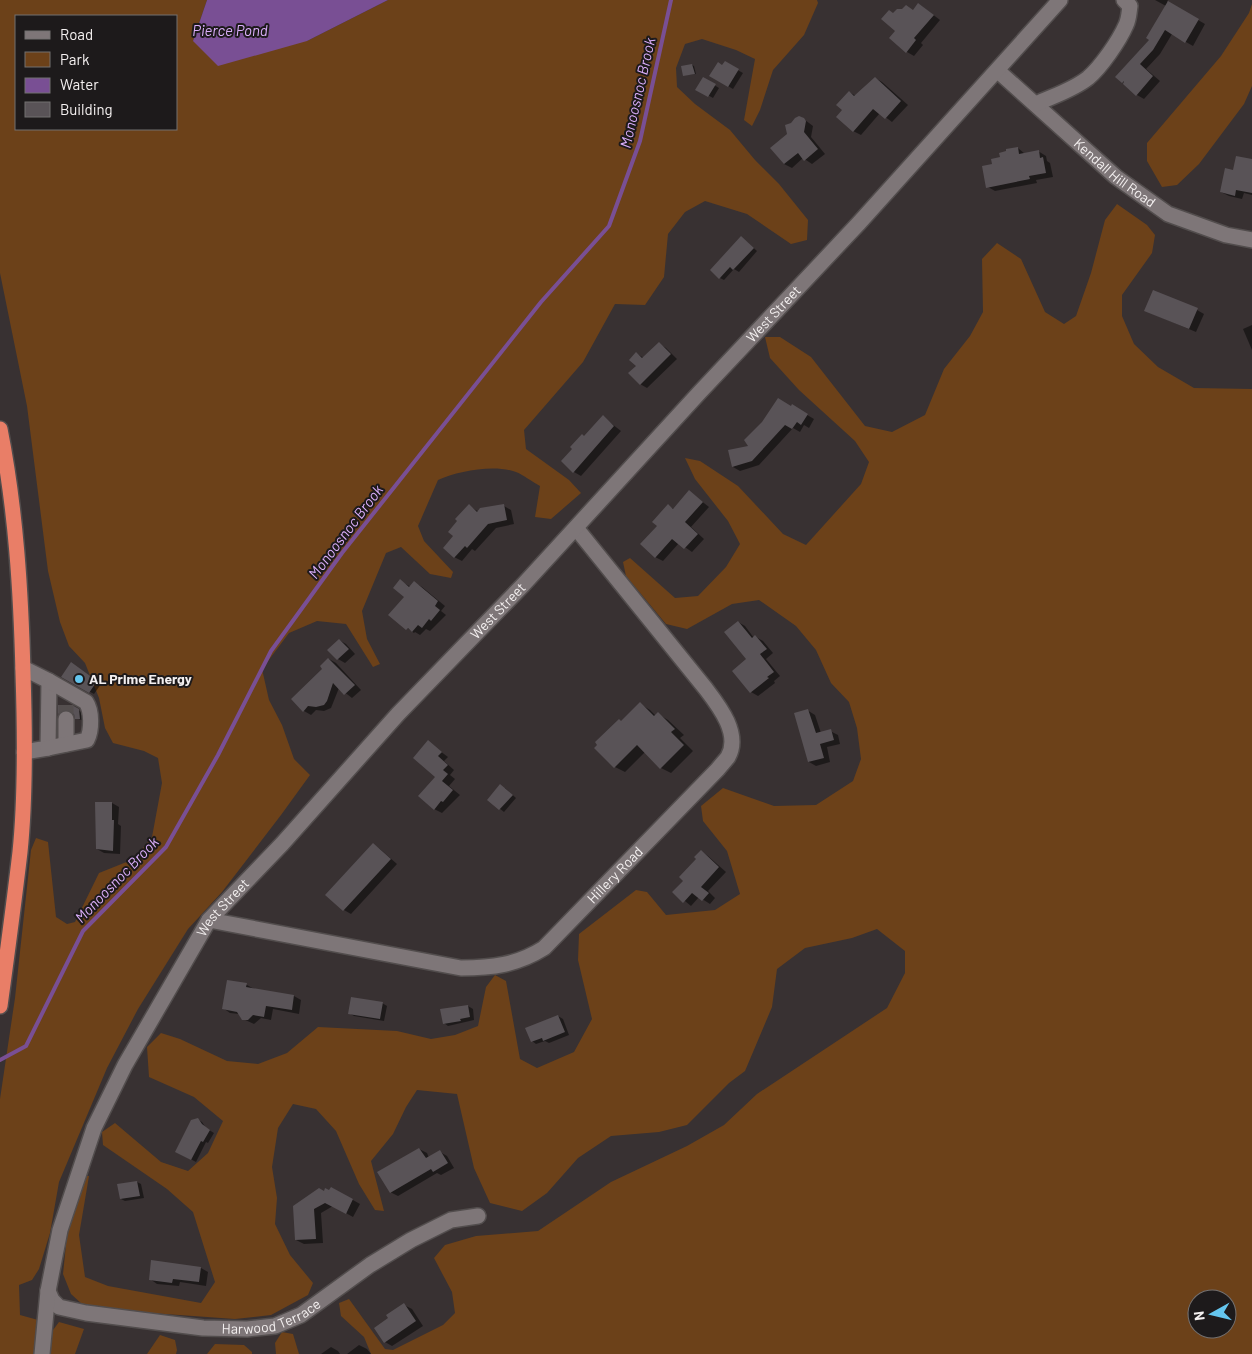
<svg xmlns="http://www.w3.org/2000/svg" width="1252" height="1354" viewBox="0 0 1252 1354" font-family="Barlow,sans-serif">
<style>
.green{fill:#6c4119;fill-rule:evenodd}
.water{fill:#794f94}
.shadow{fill:#0007}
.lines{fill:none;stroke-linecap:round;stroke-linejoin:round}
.stream{stroke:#794f94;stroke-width:4}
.building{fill:#595357}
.minor-tunnel{stroke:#544e4e;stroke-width:15;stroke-dasharray:15 8;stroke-linecap:butt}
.minor-casing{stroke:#524d4d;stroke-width:18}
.highway-casing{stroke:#524d4d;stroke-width:18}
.minor{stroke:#7e7678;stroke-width:15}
.highway{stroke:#e97e67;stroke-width:15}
.poi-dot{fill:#64c5ee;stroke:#1d1a1b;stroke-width:2}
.labels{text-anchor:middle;stroke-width:4;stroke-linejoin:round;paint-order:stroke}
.street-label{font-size:14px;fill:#f4f0f0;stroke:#1d1a1b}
.poi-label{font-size:14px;font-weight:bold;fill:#f4f0f0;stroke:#1d1a1b;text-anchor:start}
.water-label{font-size:15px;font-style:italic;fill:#dcaffc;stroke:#1d1a1b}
</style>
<rect width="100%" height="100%" fill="#383132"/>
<path class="green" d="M0 0H207L193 41H307L388 0H817L818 3 804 35 773 70 760 110 752 126 744 120 755 59 736 50 702 39 685 44 676 68 677 87 695 104 730 130 755 160 779 184 808 220 807 240 791 244 747 214 705 201 685 212 668 234 664 277 645 305 615 304 583 362 524 430 526 449 569 480 581 493 551 519 535 517 540 486C532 482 524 475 516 472 494 464 458 471 438 480L418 526 424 541 453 572 451 578 430 574 401 547 386 553 362 611 367 639 380 664 373 667 346 624 317 621 289 633 262 669 269 700 282 725 294 759 310 775 281 815 222 892 188 929 138 1009 107 1068 59 1182 50 1233 39 1269 32 1280 19 1285 20 1315 38 1320 39 1334 34 1354H0V1099L15 998 31 850 36 838 48 842 56 917 67 924 75 922 99 873 134 859 152 837 162 783 158 758 144 751 113 743 105 728 99 698 85 663 69 646 60 622 48 571 27 406 0 273ZM16 16H176V129H16Z
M1252 4V86L1244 104 1199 164 1177 185 1162 187 1147 161V143L1221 56 1249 13Z
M1117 204 1147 225 1155 235 1152 253 1122 295V316L1134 344 1158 367 1194 388 1252 389V1354H371L364 1337 341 1316 339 1303 349 1299 385 1349 393 1350 443 1325 455 1313 452 1292 434 1258 445 1245 476 1236 538 1231 611 1182 687 1146 724 1125 757 1094 887 1008 905 973V951L877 929 852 938 805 948 777 969 772 1007 745 1071 729 1083 687 1125 659 1132 611 1136 578 1158 547 1193 522 1211 490 1203 474 1168 457 1094 417 1090 406 1107 393 1134 371 1161 384 1211 375 1210 359 1184 336 1131 316 1109 293 1104 278 1128 272 1167 277 1198 275 1224 290 1255 313 1283 308 1295 271 1315 235 1319 151 1313 82 1304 71 1294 63 1274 67 1235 82 1176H89L79 1235 85 1277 108 1286 201 1303 215 1282 193 1212 167 1189 103 1145 102 1132 115 1123 161 1162 188 1171 208 1153 223 1121 194 1097 149 1077 147 1047 161 1033 180 1039 227 1061 258 1064 287 1053 318 1027 397 1031 431 1039 455 1035 478 1026 486 987 495 975 506 981 520 1059 537 1068 574 1052 592 1019 578 960 579 934 636 890 647 892 666 915 715 910 740 894 727 851 703 821 701 806 723 788 774 806 816 805 853 781 861 759 857 728 849 702 831 683 816 650 796 626 759 600 732 604 687 629 666 624 626 576 623 562 630 558 675 598 698 596 726 567 740 544 728 521 695 479 685 458 700 461 738 486 783 534 806 545 861 484 869 462 855 441 799 390 770 358 765 337H780L811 357 865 426 892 432 925 415 944 369 970 336 983 312 982 259 997 243 1021 259 1045 312 1064 324 1076 316 1091 273 1105 220ZM1197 1299H1227V1329H1197Z
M59 1322 84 1329 75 1354H48L50 1334Z
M282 1332 293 1334 299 1354H276L275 1343Z
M160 1335 175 1340 177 1350 176 1354H147Z
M215 1344 244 1345 252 1352V1354H207Z"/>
<path class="water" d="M207 0H388L307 41 218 66 193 41Z"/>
<path class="shadow" d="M1155 0H1168L1167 2 1205 24 1193 46 1172 34 1160 54 1146 69 1160 81 1144 99 1137 95 1117 77 1151 39 1166 6Z
M919 4 940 20 921 43 923 45 914 56 907 52 897 30 894 14 903 10 914 11Z
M725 63 743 73 733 89 711 76Z
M692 65 694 66 696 74 684 75Z
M703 78 719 88 713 98 697 89Z
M875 78 882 82 908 105 892 122 880 113 861 135 853 131 844 110 849 92 856 96Z
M801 117 813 126 811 137 825 154 812 164 803 158 792 168 784 164 789 135Z
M1018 148 1025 154 1038 151 1046 156 1047 161 1050 163 1053 177 1036 180 1037 183 995 191 988 187 993 165Z
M1252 161V195L1244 193 1242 199 1229 196 1221 192 1234 171Z
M746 241 757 251 739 272 734 269 724 280 720 278Z
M1197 310 1204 314 1196 332 1153 314Z
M1252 325V350L1243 329Z
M659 344 666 348 677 359 647 388 640 384 637 354 644 358Z
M792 406 814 419 809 428 804 425 800 432 793 428 759 465 740 471 733 467 750 446Z
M603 417 621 431 581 476 574 472 584 437Z
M690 492 709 507 691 527 704 539 692 552 679 543 663 561 655 557 658 526 668 506 674 509Z
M469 506 479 512 504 506 511 510 514 524 496 528 475 551 472 549 462 561 454 557 455 536Z
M400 581 411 587 415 583 422 587 445 606 441 611 446 615 430 631 426 629 420 635 415 632 414 633 390 615 405 597Z
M738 622 745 626 754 638 756 637 763 641 773 653 766 659 780 676 774 681 775 683 758 696 751 692 734 671 748 660Z
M339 640 346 644 355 654 345 663 338 659 329 650Z
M329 659 336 663 361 690 352 698 339 688 331 708 324 711 316 710 311 715 304 711 293 699 324 669Z
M75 667 101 684 94 694 63 677Z
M640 704 650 710 656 716 658 714 668 720 684 735 680 738 693 751 671 773 661 768 645 752 625 772 615 767 622 722Z
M59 706H72L83 713 84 721 76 718 75 713 72 712 67 713 63 716 59 714Z
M807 710 815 715 821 733 830 731 838 735 840 744 827 747 830 762 816 766 809 762Z
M428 742 448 757 444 761 454 770 450 775 455 779 449 786 460 795 442 813 434 809 437 777Z
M505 788 516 798 504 812 489 800Z
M112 803 119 807 118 824 121 826 120 854 104 853 97 849Z
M373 844 380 849 397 864 351 914 344 910 327 895Z
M701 851 708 856 726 872 708 891 715 898 710 904 699 897 691 906 674 892 685 880Z
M228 982 247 985 254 989 294 996 301 1000 299 1014 273 1009 271 1020 261 1018 254 1024 241 1018 239 1014 230 1013 223 1008Z
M382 1003 387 1006 384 1021 354 1016 349 1013Z
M468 1006 473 1009 474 1020 448 1026 444 1023Z
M558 1016 563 1019 569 1035 549 1043 545 1041 536 1044 532 1041Z
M197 1119 202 1122 206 1128 214 1133 208 1143 206 1142 196 1162 181 1154Z
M419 1149 427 1153 429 1158 440 1152 447 1156 454 1168 441 1175 437 1173 398 1196 390 1192Z
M137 1182 141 1184 144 1198 125 1201 121 1199Z
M332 1188 360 1204 353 1217 333 1206 321 1213 323 1243 304 1244 296 1240 294 1207 325 1192H329Z
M201 1268 208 1272 206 1286 180 1282 179 1286 157 1284 150 1279Z
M404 1305 412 1309 423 1326 392 1346 385 1342Z
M359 1345 367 1349 371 1354H347Z
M331 1347 338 1351 340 1354H321Z"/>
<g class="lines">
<path class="stream" d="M0 1060 26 1046 83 931 166 847 218 755 271 651 342 553 541 302 609 226 640 141 671 0"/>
</g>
<path class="building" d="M1168 1 1199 19 1185 43 1165 30 1153 50 1140 64 1153 76 1136 96 1123 84 1124 81 1122 83 1115 77 1149 40 1146 38Z
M918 3 934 15 914 38 916 40 906 53 889 38 895 31 881 19 889 10 893 13 897 9H902L906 5 913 10Z
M725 61 739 69 728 87 709 76 718 62 722 65Z
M692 64 695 74 683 76 681 66Z
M703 77 716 84 708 97 695 90Z
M875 77 901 101 885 119 873 109 853 132 836 117 842 110 836 105 849 91 854 96Z
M799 116 804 118 806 121 804 132 818 149 804 161 798 153 784 164 770 148 787 134 785 125 791 123 795 118Z
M1018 147 1019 154 1039 150 1040 158 1043 157 1046 173 1029 176 1030 179 986 188 982 166 992 164 991 159 1000 157 999 153 1006 151V149Z
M1236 156 1252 159V193L1236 190 1235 196 1220 192 1225 168 1233 170Z
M741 236 754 248 733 270 730 267 719 279 710 270Z
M1153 290 1198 308 1189 329 1144 311Z
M659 342 671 354 640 385 628 373 636 366 629 360 636 352 642 358Z
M778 398 791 406 792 404 808 414 801 425 797 422 792 429 785 425 752 461 732 467 728 450 748 446 744 440 762 422Z
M603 415 614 426 573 473 561 461 572 449 570 447 582 434 584 436Z
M689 490 703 502 685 522 698 534 684 549 672 539 655 558 640 544 657 526 652 522 668 504 673 509Z
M469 504 477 512 480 508 504 504 507 520 488 524 467 548 465 546 454 558 443 548 453 536 448 532 457 521 455 519Z
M400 579 409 587 414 581 438 601 435 606 440 610 431 621 429 619 422 628 418 625 412 632 408 628 406 630 388 615 404 597 393 588Z
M738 621 752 638 755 635 767 649 760 654 774 672 767 677 769 678 750 693 732 671 746 659 724 632Z
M339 639 349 649 337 660 327 650Z
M328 658 355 685 344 695 333 683 327 701 324 705 316 707 308 706 303 712 291 699 322 669 320 666Z
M71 662 97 681 89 693 61 677Z
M640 702 654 716 658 712 675 729 671 732 684 745 660 769 637 745 614 768 594 748 597 745 595 742 619 719 621 721Z
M58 705H72L79 709 80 719H75L74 714 66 710 62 711 58 714Z
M808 709 816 733 831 729 834 740 820 744 824 758 808 762 794 713Z
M428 740 442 752 438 756 448 765 443 770 448 774 442 781 453 790 443 802 441 801 434 810 418 796 435 777 413 758Z
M500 784 513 795 499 810 487 800Z
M95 802H112V820H114L113 851 96 849Z
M373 843 391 859 343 911 325 895Z
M701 850 719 867 701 887 709 893 702 901 692 893 683 903 672 892 683 881 679 877 696 859 694 857Z
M227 980 247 983 246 987 294 995 292 1010 266 1006 264 1017 253 1015 248 1020H242L237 1012 222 1009Z
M351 997 383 1002 380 1019 348 1014Z
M468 1005 470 1017 460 1019 461 1021 443 1024 440 1009Z
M558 1015 565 1032 543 1041 542 1038 531 1042 525 1028Z
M198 1118 202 1124 210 1130 203 1142 201 1141 191 1160 175 1152 191 1120Z
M419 1148 426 1158 440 1150 448 1163 433 1172 431 1169 390 1193 377 1172Z
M137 1181 140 1196 120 1199 117 1184Z
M331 1187 353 1199 346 1214 325 1203 314 1209 316 1239 295 1240 293 1206 319 1188 324 1191 325 1188 329 1190Z
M151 1260 201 1267 199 1282 173 1279 172 1283 149 1280Z
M404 1303 416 1321 384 1343 374 1328 388 1318 386 1315Z"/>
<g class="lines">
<path class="minor-tunnel" d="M66 719V705"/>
<defs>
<g id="minor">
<path id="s1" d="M998 71 1116 177 1168 214 1226 235 1252 240"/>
<path d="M1036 104C1053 96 1073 90 1088 78 1101 67 1119 41 1126 25 1129 19 1129 12 1130 6L1124 0"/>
<path d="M23 668 49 681 48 748 24 752"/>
<path d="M66 719V744"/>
<path d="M48 748 87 740C92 730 92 711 86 702L49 681"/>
<path id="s2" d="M209 920 461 968C492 968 517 965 544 948L718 769C721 765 725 761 728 757 741 734 719 706 706 689L576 528"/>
<path id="s3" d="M48 1291 52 1300 59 1307 86 1313 203 1328 247 1329 275 1326 301 1315 370 1265 411 1240 451 1220 478 1216"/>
<path id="s4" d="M42 1354 48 1291 60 1230 94 1128 125 1065 209 920 282 844 398 714 523 585 699 393 859 223 1060 0"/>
</g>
<path id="highway" d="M0 429C16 510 21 592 23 674 25 733 26 793 20 852 14 903 7 955 0 1006"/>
</defs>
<use href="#minor" class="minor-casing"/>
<use href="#highway" class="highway-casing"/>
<use href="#minor" class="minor"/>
<use href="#highway" class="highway"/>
</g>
<circle class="poi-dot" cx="79" cy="679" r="5"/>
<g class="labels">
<g class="street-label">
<text dy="5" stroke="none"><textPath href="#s1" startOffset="155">Kendall Hill Road</textPath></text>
<text dy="5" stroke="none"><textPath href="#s4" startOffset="1299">West Street</textPath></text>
<text dy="5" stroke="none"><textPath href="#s4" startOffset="894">West Street</textPath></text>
<text dy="5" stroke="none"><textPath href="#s2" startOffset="445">Hillery Road</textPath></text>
<text dy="5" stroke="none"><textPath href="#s4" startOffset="489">West Street</textPath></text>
<text dy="5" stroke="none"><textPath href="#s3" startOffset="236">Harwood Terrace</textPath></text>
</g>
<g class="poi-label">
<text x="89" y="684">AL Prime Energy</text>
</g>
<g class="water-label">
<text x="230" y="36">Pierce Pond</text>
<text transform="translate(638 93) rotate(-77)" y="5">Monoosnoc Brook</text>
<text transform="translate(346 532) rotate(-53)" y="5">Monoosnoc Brook</text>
<text transform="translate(117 880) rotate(-46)" y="5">Monoosnoc Brook</text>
</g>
</g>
<rect x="15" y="15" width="162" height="115" fill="#1d1a1b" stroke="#737070"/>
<rect x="25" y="31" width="25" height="8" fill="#7e7678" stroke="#737070"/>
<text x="60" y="40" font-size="15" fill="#f4f0f0">Road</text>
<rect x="25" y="52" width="25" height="15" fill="#6c4119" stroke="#737070"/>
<text x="60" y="65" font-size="15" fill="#f4f0f0">Park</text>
<rect x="25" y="78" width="25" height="15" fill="#794f94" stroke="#737070"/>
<text x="60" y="90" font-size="15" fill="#f4f0f0">Water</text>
<rect x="25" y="102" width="25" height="15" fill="#595357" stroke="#737070"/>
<text x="60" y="115" font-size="15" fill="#f4f0f0">Building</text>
<g transform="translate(1212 1314) rotate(262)"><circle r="24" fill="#1d1a1b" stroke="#737070"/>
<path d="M0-4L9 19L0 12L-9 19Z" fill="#64c5ee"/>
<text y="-8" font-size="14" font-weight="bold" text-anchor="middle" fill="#f4f0f0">N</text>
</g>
</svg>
